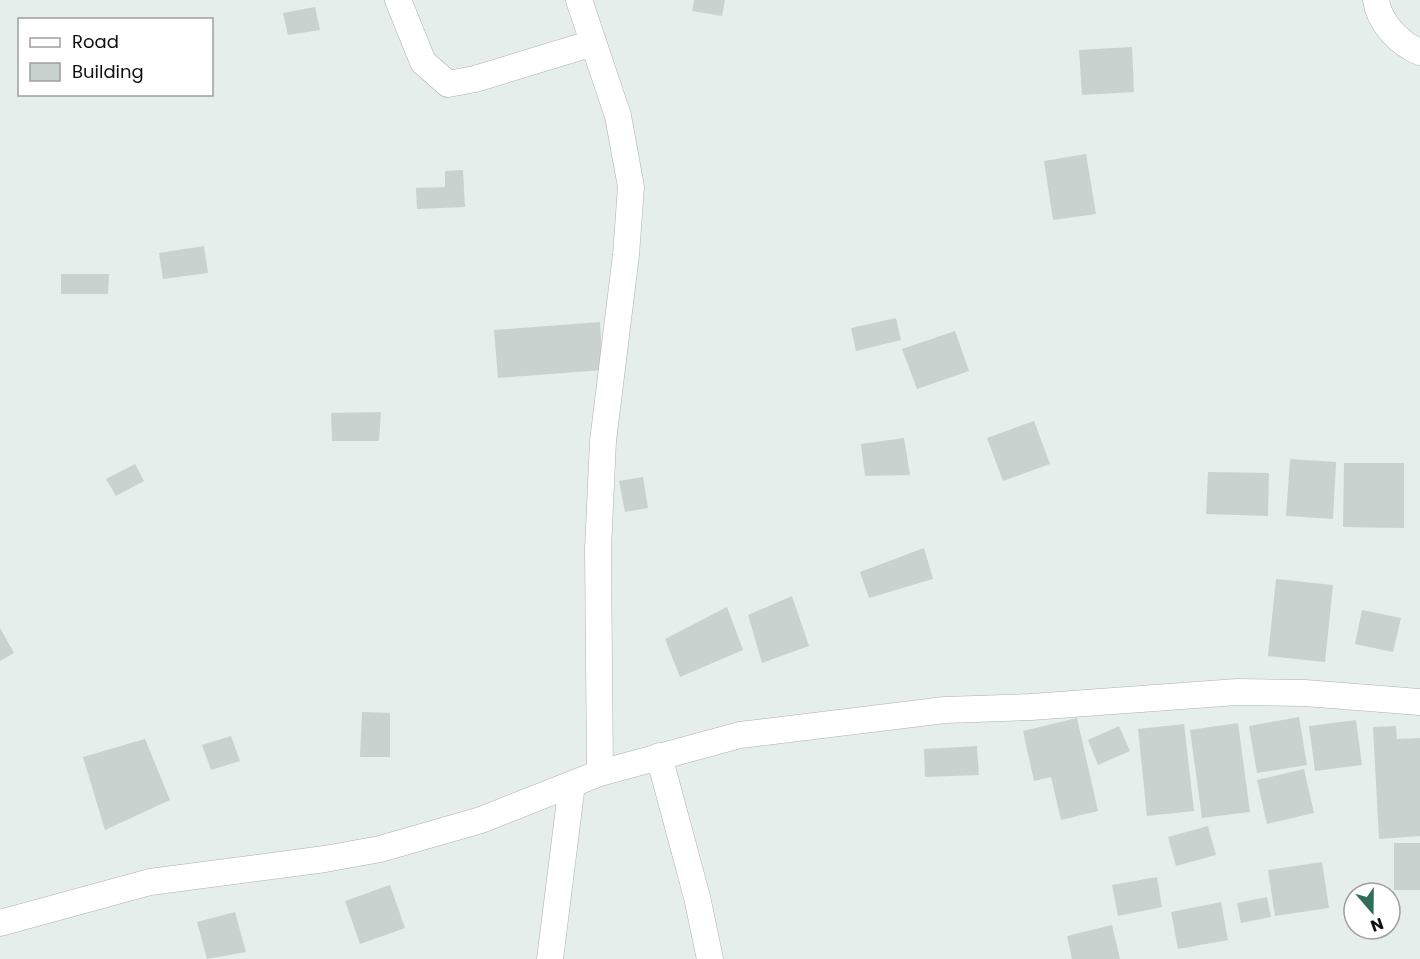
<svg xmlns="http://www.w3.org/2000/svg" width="1420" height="959" viewBox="0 0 1420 959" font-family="Poppins,sans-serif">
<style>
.building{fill:#c9d2ce}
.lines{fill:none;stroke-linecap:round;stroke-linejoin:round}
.street-casing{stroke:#aab2af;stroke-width:27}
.street{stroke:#fff;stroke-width:26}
</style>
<rect width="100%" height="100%" fill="#e5eeea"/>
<path class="building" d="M694 0H725L722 16 692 11Z
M315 7 320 30 288 35 283 13Z
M1132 47 1134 92 1082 95 1079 50Z
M1086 154 1096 214 1053 220 1044 161Z
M463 170 465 207 417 209 416 188 445 187V171Z
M204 246 208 273 163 279 159 253Z
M61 274H109L108 294H61Z
M896 318 901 340 856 351 851 328Z
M600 322 603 370 498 378 494 330Z
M955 331 969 371 917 389 902 349Z
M381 412 379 441H332L331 413Z
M1034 421 1050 464 1003 481 987 438Z
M904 438 910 475 865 476 861 444Z
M1290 459 1336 462 1333 519 1286 516Z
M1344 463H1404V528L1343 527Z
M135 464 144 481 116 496 106 479Z
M1208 472 1269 473 1268 516 1206 514Z
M643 477 648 508 625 512 619 481Z
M924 548 933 579 869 598 860 572Z
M1276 579 1333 585 1325 662 1268 656Z
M792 596 809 646 762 663 748 615Z
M727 607 743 650 680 677 665 639Z
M1362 610 1401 618 1393 652 1355 644Z
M0 628 14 653 0 661Z
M362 712 390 713V757H360Z
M1299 717 1307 765 1257 773 1249 726Z
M1077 718 1098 811 1061 820 1051 777 1034 781 1023 731Z
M1356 720 1362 765 1315 771 1309 726Z
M1238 723 1250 812 1202 818 1190 730Z
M1184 724 1194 811 1147 816 1138 729Z
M1119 726 1130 751 1098 765 1088 740Z
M1396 726 1397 739 1420 738V836L1379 839 1373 727Z
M231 736 240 761 211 770 202 745Z
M145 739 170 800 105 830 83 757Z
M977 746 979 775 925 777 924 749Z
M1304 769 1314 813 1267 824 1257 780Z
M1208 826 1216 855 1176 866 1168 837Z
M1394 843H1420V890H1394Z
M1322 862 1329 908 1275 916 1268 870Z
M1157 877 1162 907 1118 916 1112 885Z
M390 885 405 928 360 944 345 901Z
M1267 897 1271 917 1241 923 1237 903Z
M1221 902 1228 940 1178 949 1171 912Z
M235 912 246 952 207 959 197 922Z
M1112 925 1120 959H1072L1067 936Z"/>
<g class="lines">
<defs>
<path id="street" d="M398 0 423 62 448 84 475 79 593 43
M579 0 618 116 631 187 626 255 603 441 598 549 600 773
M1376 0C1379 22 1399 44 1420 52
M659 756 697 897 710 959
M0 923 150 882 325 859 380 849 481 820 600 773 740 735 945 710 1031 707 1237 692 1305 693 1420 702
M550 959 572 784"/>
</defs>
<use href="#street" class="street-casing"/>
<use href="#street" class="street"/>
</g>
<rect x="18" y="18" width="195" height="78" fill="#ffffff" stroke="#9e9f9f" stroke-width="1.5"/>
<rect x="30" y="38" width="30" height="9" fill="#ffffff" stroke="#9e9f9f" stroke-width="1.5"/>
<text x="72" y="48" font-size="18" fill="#0d100f">Road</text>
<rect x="30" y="63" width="30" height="18" fill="#c9d2ce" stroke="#9e9f9f" stroke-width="1.5"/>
<text x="72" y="78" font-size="18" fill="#0d100f">Building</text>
<g transform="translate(1372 911) rotate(160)"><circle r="28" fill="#ffffff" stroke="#9e9f9f" stroke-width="1.5"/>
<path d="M0-4.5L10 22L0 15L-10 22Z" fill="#316e5a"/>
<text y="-9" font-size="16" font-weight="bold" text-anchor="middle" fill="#0d100f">N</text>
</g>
</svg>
